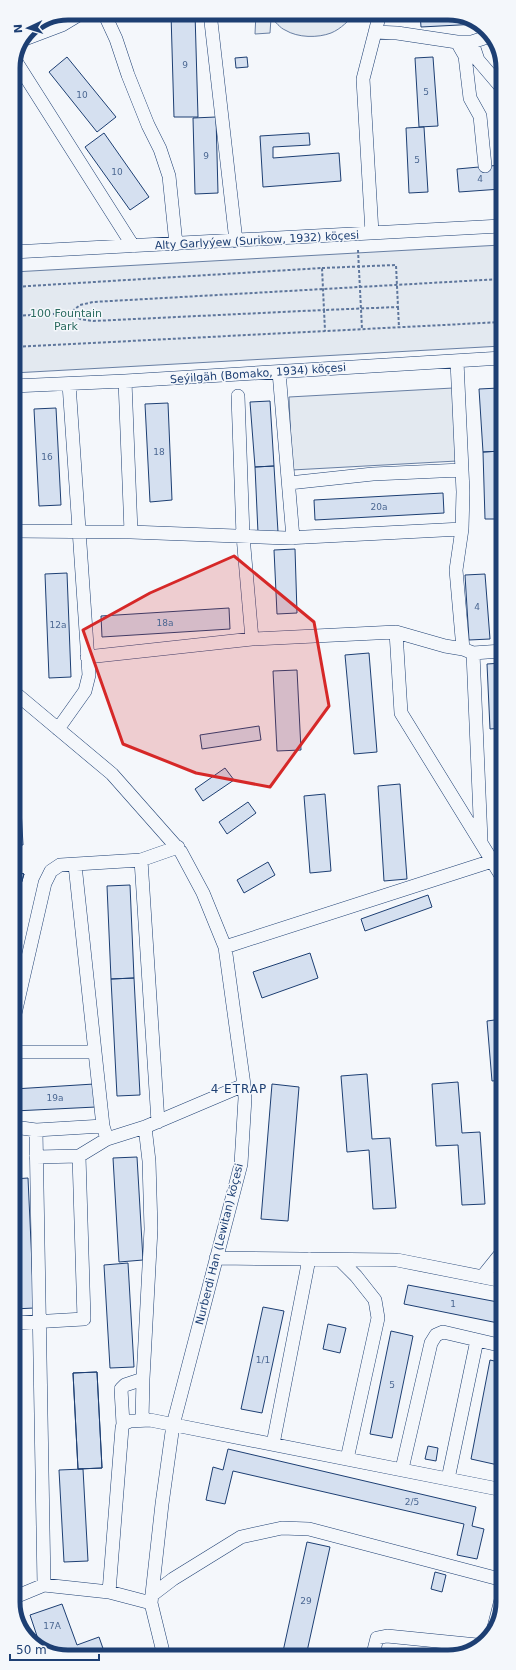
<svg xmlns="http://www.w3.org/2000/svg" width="516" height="1670" viewBox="0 0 516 1670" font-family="'DejaVu Sans',sans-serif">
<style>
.green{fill:#e3e9f0;stroke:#687fa3}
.building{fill:#d5e0f0;stroke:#1d3f73}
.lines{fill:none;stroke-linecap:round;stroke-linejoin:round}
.minor-casing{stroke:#1d3f73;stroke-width:14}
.path{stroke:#5e769c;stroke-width:2;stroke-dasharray:3 2;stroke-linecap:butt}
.minor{stroke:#f4f7fb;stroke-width:13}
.marked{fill:#d62828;fill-opacity:0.2;stroke:#d62828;stroke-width:3;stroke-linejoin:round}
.labels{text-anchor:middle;stroke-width:3;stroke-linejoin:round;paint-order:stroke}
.number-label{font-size:9px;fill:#4b6792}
.street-label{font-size:11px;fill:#1d3f73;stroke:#f4f7fb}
.park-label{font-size:11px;fill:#2c6c60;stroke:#f4f7fb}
.neighbourhood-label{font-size:12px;letter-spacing:1px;fill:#1d3f73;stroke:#f4f7fb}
.rim{fill:none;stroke:#1d3f73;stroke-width:5}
</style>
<rect width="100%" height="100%" fill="#f4f7fb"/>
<path class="green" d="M256 13H356C349 20 341 29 331 33 318 38 298 38 285 30 280 28 276 22 271 18L270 33 255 34Z
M501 245 502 346 13 373V272Z
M453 388 457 461 292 470 289 397Z"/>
<path class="building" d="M195 13 198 117H174L171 14Z
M420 13H452L478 24 421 27Z
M67 57 116 117 97 132 49 72Z
M247 57 248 67 236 68 235 58Z
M433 57 438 126 419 127 415 58Z
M216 117 218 193 195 194 193 118Z
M424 127 428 192 409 193 406 128Z
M104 133 149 197 130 210 85 147Z
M309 133 310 145 273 147V158L339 153 341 181 263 187 260 136Z
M501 165V189L459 192 457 169Z
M499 388 502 451 483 452 479 389Z
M270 401 274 466 255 467 250 402Z
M168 403 172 500 150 502 145 404Z
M56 408 61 505 39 506 34 409Z
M502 451V519H485L483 452Z
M274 466 278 532 258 533 255 467Z
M443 493 444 513 315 520 314 500Z
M295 549 297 613 277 614 274 550Z
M67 573 71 677 49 678 45 574Z
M485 574 490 639 469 640 465 575Z
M229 608 230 629 102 637 101 616Z
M369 653 377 752 354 754 345 655Z
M502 663V728L490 729 487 664Z
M297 670 301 750 277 751 273 671Z
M259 726 261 740 202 749 200 735Z
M499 729H502V783Z
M14 737H17L23 845H14Z
M225 768 234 780 203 801 195 789Z
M400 784 407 879 384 881 378 786Z
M325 794 331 871 310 873 304 796Z
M248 802 256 813 227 834 219 822Z
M268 862 275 875 244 893 237 880Z
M14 871 24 874 14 908Z
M14 871 24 874 14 908Z
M130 885 134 978 111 979 107 886Z
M428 895 432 907 365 931 361 919Z
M310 953 318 978 262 998 253 972Z
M134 978 140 1095 117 1096 111 979Z
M502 1019V1080L492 1081 487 1021Z
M367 1074 372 1139 390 1138 396 1208 373 1209 369 1150 347 1152 341 1076Z
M458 1082 462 1133 480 1132 485 1204 462 1205 458 1145 436 1146 432 1084Z
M94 1084 96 1107 14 1111V1089Z
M272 1084 299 1087 288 1221 261 1219Z
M137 1157 143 1260 119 1262 113 1158Z
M28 1178 34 1308 14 1309V1179Z
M128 1263 134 1367 110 1368 104 1265Z
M408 1285 503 1303V1324L404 1304Z
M263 1307 284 1311 262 1413 241 1409Z
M328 1324 346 1328 340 1353 323 1349Z
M391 1331 413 1336 392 1438 370 1434Z
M490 1360 503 1363V1442L498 1465 471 1459Z
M97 1372 102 1468 78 1469 73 1373Z
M97 1372 102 1468 78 1469 73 1373Z
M428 1446 438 1448 436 1461 425 1459Z
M228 1449 476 1507 472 1526 484 1529 477 1559 457 1555 464 1524 233 1471 225 1504 206 1500 213 1467 223 1470Z
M83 1469 88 1561 64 1562 59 1470Z
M307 1542 330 1547 306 1656H282Z
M435 1572 446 1575 442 1592 431 1589Z
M62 1604 77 1645 99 1637 106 1657H64L41 1648 30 1615Z"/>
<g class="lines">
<defs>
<path id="minor" d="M104 13 116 39 128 75 148 125 160 149 169 176 176 244
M210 13 236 241
M375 32 397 33 457 42H472L490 36
M25 39 62 25 82 13
M457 42 465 56 470 98 480 116 485 166
M472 42 478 60 501 87
M15 60 133 246
M372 233 363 79 380 13
M13 252 501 226
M457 361 463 492 462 529 456 570 463 649
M279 372 293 538
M125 381 131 532
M13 386 125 381 502 358
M238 396 243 536 252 639
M289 483 373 474 462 470
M14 531 131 532 286 538 462 529
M396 632 401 713 502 877
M473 653 481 840
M87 657 252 639 396 632 445 646 463 649 473 653 502 651
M14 692 112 774 181 852 203 893 225 947 244 1085 245 1098 241 1164 173 1425 162 1504 151 1603 164 1656
M58 729 85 691 89 675 69 384
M141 860 158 1122
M225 947 492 861
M14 1018 45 883 51 871 60 865 141 860 178 847
M14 1052H95L75 865
M95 1052 103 1126
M14 1127 36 1130 103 1126 107 1139
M36 1130 44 1585
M36 1157 79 1156 107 1139 145 1127 244 1085
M216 1258 397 1260 503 1281
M340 1260 356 1276 375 1300 378 1318 347 1459
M482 1277 503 1251
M14 1323 84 1319 79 1156
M142 1420 143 1379 151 1229 149 1161 145 1127
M123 1424 121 1389 125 1385 143 1379
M273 1444 309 1259
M402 1469 431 1343 436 1335 443 1332 503 1346
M448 1479 477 1340
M109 1592 122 1428 123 1424 130 1421 150 1420 503 1490
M152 1595 173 1579 241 1537 282 1528 309 1529 503 1580
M15 1597 44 1585 109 1592 151 1603
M493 1631 503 1592
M374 1656V1650L377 1638 387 1636 477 1645"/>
</defs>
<use href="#minor" class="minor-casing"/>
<path class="path" d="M358 250 362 329
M322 268 396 265 398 307 324 310 325 331
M13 287 322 268 324 310 93 321 80 319 70 313
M398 307 399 328
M13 316 70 313 80 305 93 302 501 279
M13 347 502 322"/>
<use href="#minor" class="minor"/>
</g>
<path class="marked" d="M234 556 314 622 329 706 270 787 196 773 123 744 83 630 150 593Z"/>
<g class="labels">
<g class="number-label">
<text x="185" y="68">9</text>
<text x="426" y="95">5</text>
<text x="82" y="98">10</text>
<text x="206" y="159">9</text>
<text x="417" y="163">5</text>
<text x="117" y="175">10</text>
<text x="480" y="182">4</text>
<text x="159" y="455">18</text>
<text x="47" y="460">16</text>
<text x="379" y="510">20a</text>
<text x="477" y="610">4</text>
<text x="165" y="626">18a</text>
<text x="58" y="628">12a</text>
<text x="55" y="1101">19a</text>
<text x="453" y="1307">1</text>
<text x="263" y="1363">1/1</text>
<text x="392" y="1388">5</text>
<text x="412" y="1505">2/5</text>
<text x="306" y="1604">29</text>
<text x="52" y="1629">17A</text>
</g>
<g class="street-label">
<text transform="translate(257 240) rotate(-3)" y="4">Alty Garlyýew (Surikow, 1932) köçesi</text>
<text transform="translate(258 373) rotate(-4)" y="4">Seýilgäh (Bomako, 1934) köçesi</text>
<text transform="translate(219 1244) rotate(-76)" y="4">Nurberdi Han (Lewitan) köçesi</text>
</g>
<g class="park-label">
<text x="66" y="317">100 Fountain<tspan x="66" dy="13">Park</tspan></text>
</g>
<g class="neighbourhood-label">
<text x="239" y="1093">4 ETRAP</text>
</g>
</g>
<path d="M0 0H516V1670H0ZM68 20H448A48 48 0 0 1 496 68V1602A48 48 0 0 1 448 1650H68A48 48 0 0 1 20 1602V68A48 48 0 0 1 68 20Z" fill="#f4f7fb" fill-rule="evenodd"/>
<path class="rim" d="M68 20H448A48 48 0 0 1 496 68V1602A48 48 0 0 1 448 1650H68A48 48 0 0 1 20 1602V68A48 48 0 0 1 68 20Z"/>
<g transform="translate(28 28) rotate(266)" stroke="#f4f7fb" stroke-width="3" paint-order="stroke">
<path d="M0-3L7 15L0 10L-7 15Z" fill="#1d3f73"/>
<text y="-6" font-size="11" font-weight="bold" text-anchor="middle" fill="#1d3f73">N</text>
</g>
<path d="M10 1654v6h89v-6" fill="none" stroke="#1d3f73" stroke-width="2"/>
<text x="16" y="1654" font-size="12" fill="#1d3f73" stroke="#f4f7fb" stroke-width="3" paint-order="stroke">50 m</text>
</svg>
